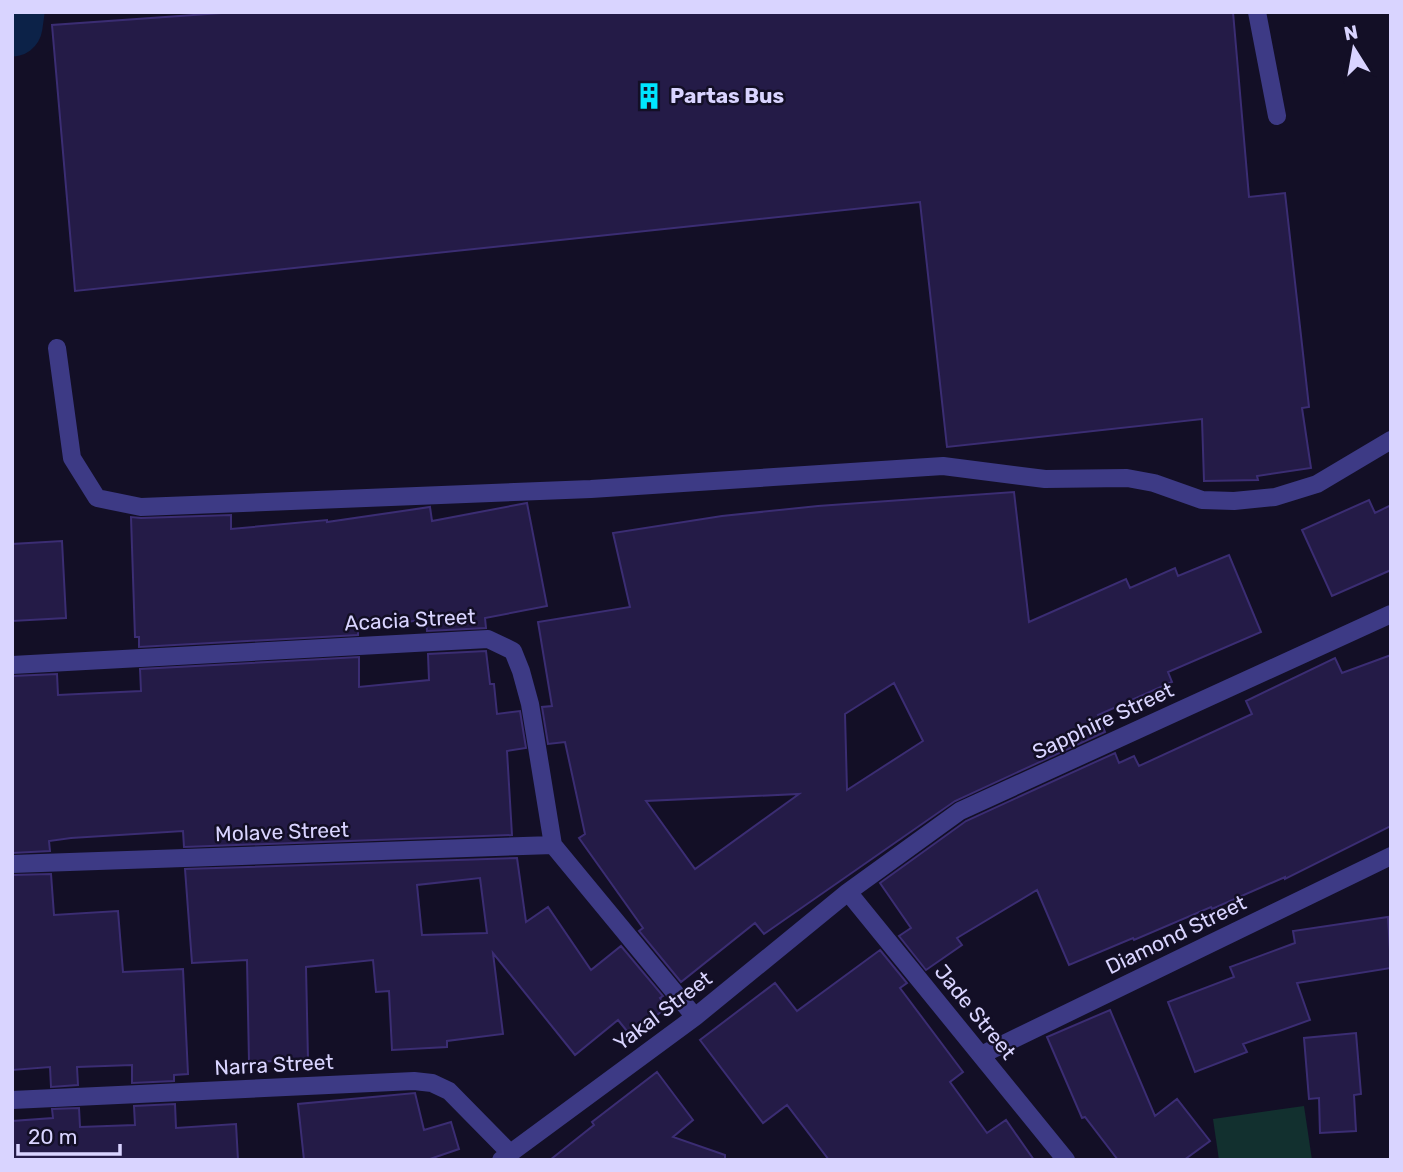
<svg xmlns="http://www.w3.org/2000/svg" width="1403" height="1172" viewBox="0 0 1403 1172" font-family="Rubik,sans-serif">
<style>
.green{fill:#12302f}
.lines{fill:none;stroke-linecap:round;stroke-linejoin:round}
.river{stroke:#0c2248;stroke-width:61}
.building{fill:#241b47;stroke:#3b2d73;stroke-width:2;fill-rule:evenodd}
.minor{stroke:#3d3a85;stroke-width:18}
.labels{text-anchor:middle;stroke-width:5;stroke-linejoin:round;paint-order:stroke}
.poi-label{font-size:21px;font-weight:bold;fill:#d9d4ff;stroke:#130f26;text-anchor:start}
.street-label{font-size:21px;fill:#d9d4ff;stroke:#130f26}
</style>
<rect width="100%" height="100%" fill="#130f26"/>
<path class="green" d="M1304 1106 1312 1160H1219L1213 1119Z"/>
<g class="lines">
<path class="river" d="M12 26 14 12"/>
</g>
<path class="building" d="M236 12H1233L1249 197 1285 193 1309 407 1302 408 1311 468 1257 476 1258 480 1204 481 1202 419 947 447 920 202 75 291 52 25Z
M1014 492 1029 622 1126 579 1130 588 1175 568 1178 576 1229 555 1261 632 1168 672 1172 682 1098 715 1105 732 955 801 764 934 755 923 681 982 639 931 643 928 579 838 585 834 565 742 548 744 542 707 552 706 538 622 630 607 613 533 722 516 818 506ZM894 683 923 741 847 790 845 714ZM799 794 695 869 646 801Z
M1369 500 1375 513 1391 505V570L1332 596 1302 530Z
M527 503 547 606 485 618 486 628 427 631 426 619 358 630V635L139 647V637H135L131 517 141 518 231 515V529L327 520V522L430 507 432 521Z
M62 541 66 618 12 621V544Z
M486 651 490 684H494L497 714 520 711 526 748 507 751 512 835 184 847 183 831 71 838 49 841 50 851 12 853V676L57 674 58 695 141 691 140 669 359 657V687L429 680 428 654Z
M1391 655V826L1285 879V877L1212 909 1211 907 1134 940 1133 938 1069 965 1037 890 957 938 962 945 926 970 899 936 911 928 880 883 966 821 1115 753 1119 763 1134 756 1139 766 1252 714 1246 701 1335 658 1342 673Z
M517 858 526 922 548 907 591 970 621 946 663 996 660 998 667 1007 631 1036 618 1020 575 1055 493 953 503 1034 447 1041V1047L392 1050 389 991 376 992 373 960 306 967 308 1060 249 1062 247 960 192 963 185 869ZM480 878 487 933 422 935 417 885Z
M51 874 54 915 118 911 123 972 183 969 188 1074 174 1075V1081L132 1083V1065L77 1067 78 1085 51 1087 50 1067 12 1070V875Z
M1388 917 1391 968 1297 983 1310 1020 1243 1044 1247 1052 1195 1072 1168 1002 1234 977 1230 967 1295 943 1293 931Z
M880 950 907 983 900 988 963 1072 950 1082 987 1133 1006 1120 1034 1160H829L787 1105 763 1123 700 1040 775 983 797 1011Z
M1110 1010 1155 1116 1177 1099 1210 1141 1184 1160H1118L1085 1117 1082 1118 1047 1037Z
M1356 1033 1361 1094 1354 1095 1356 1131 1320 1133 1319 1098 1309 1099 1304 1038Z
M657 1072 693 1120 673 1137 725 1155V1160H550L594 1125 592 1122Z
M415 1093 424 1130 451 1122 459 1149 427 1160H304L298 1104Z
M175 1104 176 1128 236 1124 238 1160H12V1121L53 1118 52 1109 79 1108 80 1127 135 1125 134 1106Z"/>
<g class="lines">
<path class="minor" d="M1257 12 1277 116
M57 348 72 458 97 498 141 507 591 489 943 466 1045 479 1127 478 1154 483 1202 500 1234 501 1275 497 1317 484 1391 440
M12 665 488 639 513 651 521 671 530 704 553 845 695 1017
M12 864 553 845
M848 892 1066 1160
M981 1055 1391 856
M12 1100 414 1081 432 1083 449 1091 510 1153
M501 1160 695 1017 848 892 960 811 1391 614"/>
</g>
<defs>
<symbol id="building-bare" viewBox="-9 -9 18 18"><path d="M-4-6H4V6H1V3H-1V6H-4ZM-2.5-4.3h1.7v1.8h-1.7ZM.8-4.3h1.7v1.8H.8ZM-2.5-1h1.7V.8h-1.7ZM.8-1h1.7V.8H.8Z" fill="#00e5ff" stroke="#130f26" stroke-width="2.5" paint-order="stroke"/></symbol>
</defs>
<g fill-rule="evenodd">
<use href="#building-bare" x="630" y="77" width="38" height="38"/>
</g>
<g class="labels">
<g class="poi-label">
<text x="670" y="103">Partas Bus</text>
</g>
<g class="street-label">
<text transform="translate(410 620) rotate(-3)" y="7">Acacia Street</text>
<text transform="translate(1103 721) rotate(-25)" y="7">Sapphire Street</text>
<text transform="translate(282 832) rotate(-2)" y="7">Molave Street</text>
<text transform="translate(1176 935) rotate(-26)" y="7">Diamond Street</text>
<text transform="translate(663 1011) rotate(-37)" y="7">Yakal Street</text>
<text transform="translate(975 1012) rotate(51)" y="7">Jade Street</text>
<text transform="translate(274 1065) rotate(-3)" y="7">Narra Street</text>
</g>
</g>
<rect width="1403" height="1172" fill="none" stroke="#d9d4ff" stroke-width="28"/>
<g transform="translate(1354 49) rotate(349)" stroke="#130f26" stroke-width="5" paint-order="stroke">
<path d="M0-5L12 26L0 18L-12 26Z" fill="#d9d4ff"/>
<text y="-10" font-size="19" font-weight="bold" text-anchor="middle" fill="#d9d4ff">N</text>
</g>
<path d="M18 1144v10h102v-10" fill="none" stroke="#d9d4ff" stroke-width="3.5"/>
<text x="28" y="1144" font-size="21" fill="#d9d4ff" stroke="#130f26" stroke-width="5" paint-order="stroke">20 m</text>
</svg>
